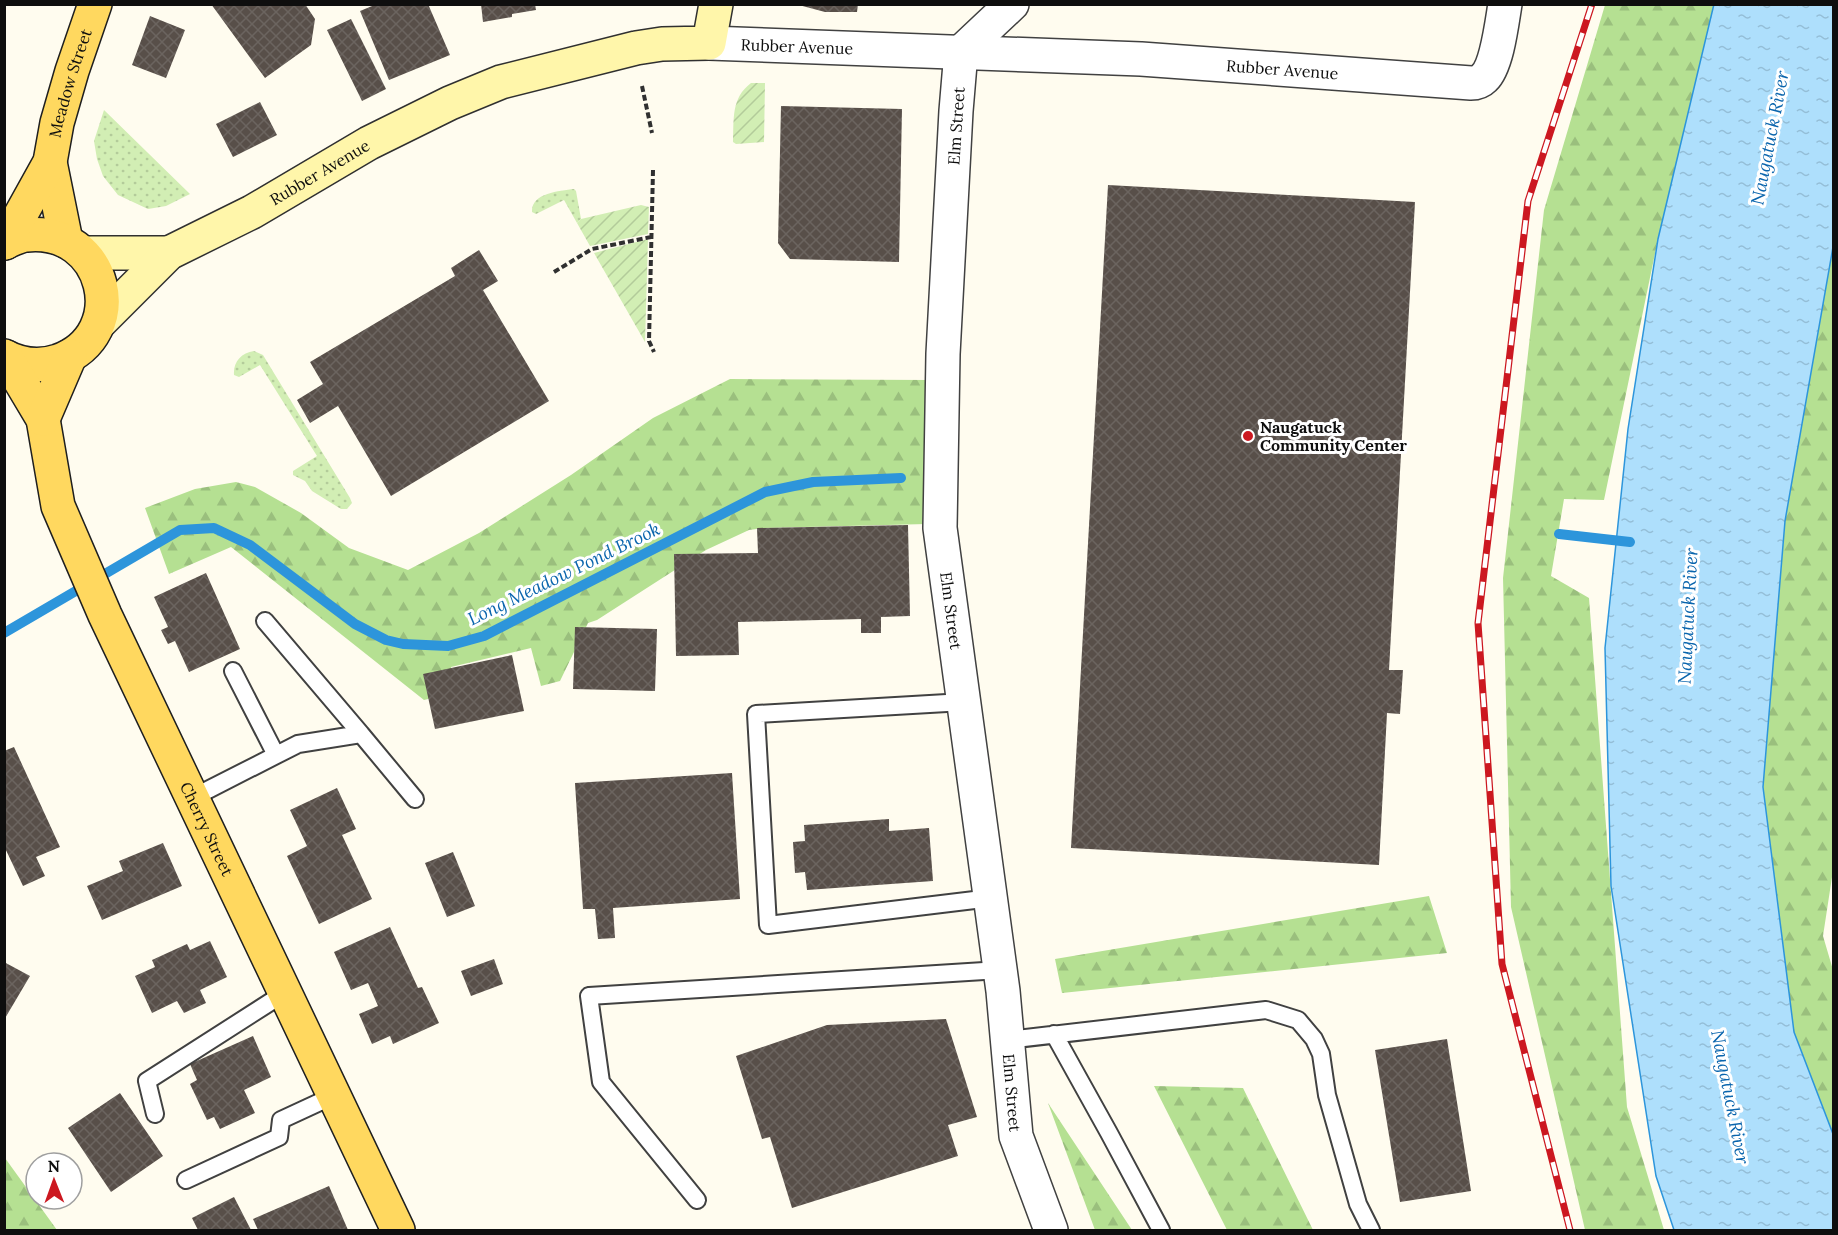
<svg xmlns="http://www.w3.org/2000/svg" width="1838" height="1235" viewBox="0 0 1838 1235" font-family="Lora,serif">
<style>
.grass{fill:url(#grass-dots)}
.forest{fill:url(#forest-firs)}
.garden{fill:url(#garden-furrows)}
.water{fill:url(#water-ripples);stroke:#2d95db;stroke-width:1.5}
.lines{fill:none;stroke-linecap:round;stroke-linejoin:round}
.stream{stroke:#2d95db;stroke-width:10}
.building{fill:url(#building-cross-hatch)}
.lane-casing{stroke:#414141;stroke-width:20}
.street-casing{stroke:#414141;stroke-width:36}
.secondary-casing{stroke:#303030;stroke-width:36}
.primary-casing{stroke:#1f1f1f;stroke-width:36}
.path{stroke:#303030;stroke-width:4;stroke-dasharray:6 3;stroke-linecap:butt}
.lane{stroke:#fff;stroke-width:16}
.street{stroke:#fff;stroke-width:33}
.secondary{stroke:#fff6aa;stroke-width:33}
.primary{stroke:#ffd85f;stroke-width:33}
.rail-casing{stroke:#cc1820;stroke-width:7}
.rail{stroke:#fff;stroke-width:4.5;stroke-dasharray:14;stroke-linecap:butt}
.poi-dot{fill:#cc1820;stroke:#fff;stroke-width:2}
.labels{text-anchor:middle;stroke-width:6;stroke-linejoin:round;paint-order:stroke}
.street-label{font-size:16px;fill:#0e0e0e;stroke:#fff}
.poi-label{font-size:16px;font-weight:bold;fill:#0e0e0e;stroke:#fff;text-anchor:start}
.water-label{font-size:18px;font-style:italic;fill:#0a65ad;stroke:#fff}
</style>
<defs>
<pattern id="grass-dots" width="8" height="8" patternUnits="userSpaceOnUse" patternTransform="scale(1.5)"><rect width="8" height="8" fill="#d2eeb4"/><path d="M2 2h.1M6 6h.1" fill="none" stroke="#b3cb9a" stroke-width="1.8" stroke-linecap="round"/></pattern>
<pattern id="forest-firs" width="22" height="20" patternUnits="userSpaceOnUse" patternTransform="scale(1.5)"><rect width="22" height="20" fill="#b5e092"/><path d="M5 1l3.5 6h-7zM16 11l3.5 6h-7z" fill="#9abf7d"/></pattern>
<pattern id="garden-furrows" width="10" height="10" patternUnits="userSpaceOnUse" patternTransform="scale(1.5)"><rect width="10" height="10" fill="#d2eeb4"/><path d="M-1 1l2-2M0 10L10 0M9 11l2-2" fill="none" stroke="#b3cb9a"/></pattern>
<pattern id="water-ripples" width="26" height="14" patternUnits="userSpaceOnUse" patternTransform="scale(1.5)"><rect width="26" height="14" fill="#aedffc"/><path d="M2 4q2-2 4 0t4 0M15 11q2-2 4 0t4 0" fill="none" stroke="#94bed7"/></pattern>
<pattern id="building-cross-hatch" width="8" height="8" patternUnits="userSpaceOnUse" patternTransform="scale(1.5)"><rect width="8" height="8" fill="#584f49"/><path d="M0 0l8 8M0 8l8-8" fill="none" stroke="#6b645f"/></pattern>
</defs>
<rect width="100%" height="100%" fill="#fffcef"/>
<path class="grass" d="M104 110 190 194 166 206 148 209 118 195 103 176 97 159 94 141Z
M574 189 576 191 581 219 577 223 564 200 536 214 532 212C531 193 559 191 574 189Z
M254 351 263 355 350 498 352 503 347 509H341L312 491 305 481 293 475V471L317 456 260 365 239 377 234 375C233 362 241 353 254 351Z"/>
<path class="forest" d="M1605 5H1714L1658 239 1604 500 1564 499 1551 576 1589 598 1627 1107 1664 1230H1585L1511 907 1503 578 1544 210Z
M1833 247 1834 864 1823 936 1833 970V1134L1794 1032 1763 787 1785 521Z
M730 379 930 380 927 524 764 528 749 530 706 550 597 620 588 623 560 681 541 686 531 648 451 667 457 692 424 700 231 547 169 574 145 508 195 489 236 482 255 487 301 513 349 548 408 570 479 533 571 475 653 418Z
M1429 896 1447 953 1062 993 1055 959Z
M1154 1086 1243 1088 1313 1230H1227Z
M1048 1103 1132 1230H1095Z
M5 1158 57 1230H5Z"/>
<path class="garden" d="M751 83H765L764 142 736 144 733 142C734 119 731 98 751 83Z
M641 205 649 207 648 234 590 246 577 223 581 219Z
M648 239 645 342 594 253Z"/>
<path class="water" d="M1714 4 1833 5V247L1785 521 1763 787 1794 1032 1833 1134V1230H1674L1656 1176 1611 886 1605 648 1628 429 1658 239Z"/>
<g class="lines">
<path class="stream" d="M1559 534 1630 542
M4 633 180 530 214 528 250 545 355 624 386 640 403 644 448 646 484 636 765 492 813 482 901 478"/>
</g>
<path class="building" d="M211 4H305L315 19 311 45 265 78Z
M377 4H428L450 55 389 80 360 11Z
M481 4H535L536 10 512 14V17L483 22Z
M795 4H858L857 12H825Z
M150 16 185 30 166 78 132 65Z
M351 19 386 89 362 101 327 30Z
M260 102 277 135 233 157 216 124Z
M781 106 902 109 899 262 790 259 778 243Z
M1108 185 1415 202 1389 670H1403L1400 714 1387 713 1379 865 1071 848Z
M479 250 498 281 483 290 549 401 391 496 338 406 310 423 297 400 323 384 310 362 455 276 451 268Z
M908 525 910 616 881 617V633H861V619L738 622 739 655 676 656 674 554 758 553 757 528Z
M206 573 240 649 189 672 175 641 168 644 161 630 168 627 154 597Z
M575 627 657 629 655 691 573 689Z
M512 655 524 711 435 729 423 674Z
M14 747 60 847 36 857 45 876 23 886 4 846V751Z
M732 773 740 899 613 908 615 938 598 939 595 909H583L575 783Z
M337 788 356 829 342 835 372 899 319 924 287 856 307 846 290 810Z
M889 819V831L929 828 933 881 807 890 805 872 795 873 793 842 805 841 804 825Z
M163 843 182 886 102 920 87 886 123 871 119 861Z
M453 852 475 906 447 917 425 863Z
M390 927 418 988 422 987 439 1023 393 1044 390 1036 372 1044 359 1014 378 1006 368 983 351 990 334 952Z
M210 941 227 977 200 990 206 1003 184 1013 177 1001 152 1013 135 976 155 967 152 960 187 944 190 950Z
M494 959 503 984 471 996 461 971Z
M4 962 30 976 4 1020Z
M946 1019 977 1117 948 1125 958 1156 792 1208 770 1137 762 1139 736 1056 827 1025Z
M253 1036 271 1077 244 1090 255 1113 220 1129 214 1117 207 1120 190 1084 197 1080 190 1064Z
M1447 1039 1471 1191 1400 1202 1375 1050Z
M120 1093 163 1156 111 1192 68 1128Z
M329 1186 348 1230H258L253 1219Z
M234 1197 251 1230H198L192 1218Z"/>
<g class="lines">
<defs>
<path id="lane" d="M265 621 361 734
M233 671 276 755
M964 702 756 714 768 925 991 898
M192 798 298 744 361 734 415 799
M1054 1034 1109 1133 1161 1230
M1008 1040 1266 1010 1298 1020 1314 1039 1321 1054 1327 1095 1358 1204 1371 1230
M155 1114 147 1081 286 992
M186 1180 279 1137 281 1120 335 1095
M697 1200 601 1082 589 996 1000 970"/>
<g id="street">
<path id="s1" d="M1012 4 961 52 956 111 943 354 940 528 1003 991 1016 1136 1051 1230"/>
<path id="s2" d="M709 43 1141 59 1471 83C1475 83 1480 82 1484 78 1497 66 1502 22 1505 4"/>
</g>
<g id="secondary">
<path d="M83 253H169"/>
<path id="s3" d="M99 323 169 253 252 212 369 143 450 103 501 82 636 48 662 44 709 43 716 4"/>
</g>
<g id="primary">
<path d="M50 162 66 241"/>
<path d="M4 243C11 240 19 236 26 235 106 226 133 334 58 361 40 367 21 365 4 356"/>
<path id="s4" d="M5 243 50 162 57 123 72 71 95 4"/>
<path id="s5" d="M6 357 43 419 58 506 105 615 398 1230"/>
<path d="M43 419 70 356"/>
</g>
</defs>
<use href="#lane" class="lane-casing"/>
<use href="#street" class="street-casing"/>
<use href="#secondary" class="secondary-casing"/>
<use href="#primary" class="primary-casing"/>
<path class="path" d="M642 86 652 133
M653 170 649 341 654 352
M554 272 592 249 651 237"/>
<use href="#lane" class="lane"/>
<use href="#street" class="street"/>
<use href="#secondary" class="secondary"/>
<use href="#primary" class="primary"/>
<defs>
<path id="rail" d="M1570 1230 1502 964 1478 623 1528 201 1592 4"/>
</defs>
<use href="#rail" class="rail-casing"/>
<use href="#rail" class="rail"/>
</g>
<circle class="poi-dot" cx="1248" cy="436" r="6"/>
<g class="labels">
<g class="street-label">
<text dy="6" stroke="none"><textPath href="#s2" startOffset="88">Rubber Avenue</textPath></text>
<text dy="6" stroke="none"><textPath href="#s2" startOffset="574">Rubber Avenue</textPath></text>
<text dy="6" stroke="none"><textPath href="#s4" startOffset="174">Meadow Street</textPath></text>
<text transform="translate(956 126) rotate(-86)" y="6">Elm Street</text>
<text dy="6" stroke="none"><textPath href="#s3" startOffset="270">Rubber Avenue</textPath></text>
<text dy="6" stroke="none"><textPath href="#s1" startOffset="630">Elm Street</textPath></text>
<text dy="6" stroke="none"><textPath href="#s5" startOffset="516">Cherry Street</textPath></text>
<text dy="6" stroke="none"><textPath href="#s1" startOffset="1116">Elm Street</textPath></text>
</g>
<g class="poi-label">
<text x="1260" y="433">Naugatuck<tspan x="1260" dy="18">Community Center</tspan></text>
</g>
<g class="water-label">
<text transform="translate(1770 138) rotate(-79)" y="6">Naugatuck River</text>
<text transform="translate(564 574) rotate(-26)" y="6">Long Meadow Pond Brook</text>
<text transform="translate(1688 616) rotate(-87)" y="6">Naugatuck River</text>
<text transform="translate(1730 1097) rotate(79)" y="6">Naugatuck River</text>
</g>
</g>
<rect width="1838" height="1235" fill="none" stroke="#0e0e0e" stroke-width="12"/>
<g transform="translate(54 1181) rotate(359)"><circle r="28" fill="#ffffff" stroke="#9f9f9f" stroke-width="1.5"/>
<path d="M0-4.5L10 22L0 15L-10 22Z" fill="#cc1820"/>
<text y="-9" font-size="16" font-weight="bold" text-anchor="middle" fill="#0e0e0e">N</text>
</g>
</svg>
